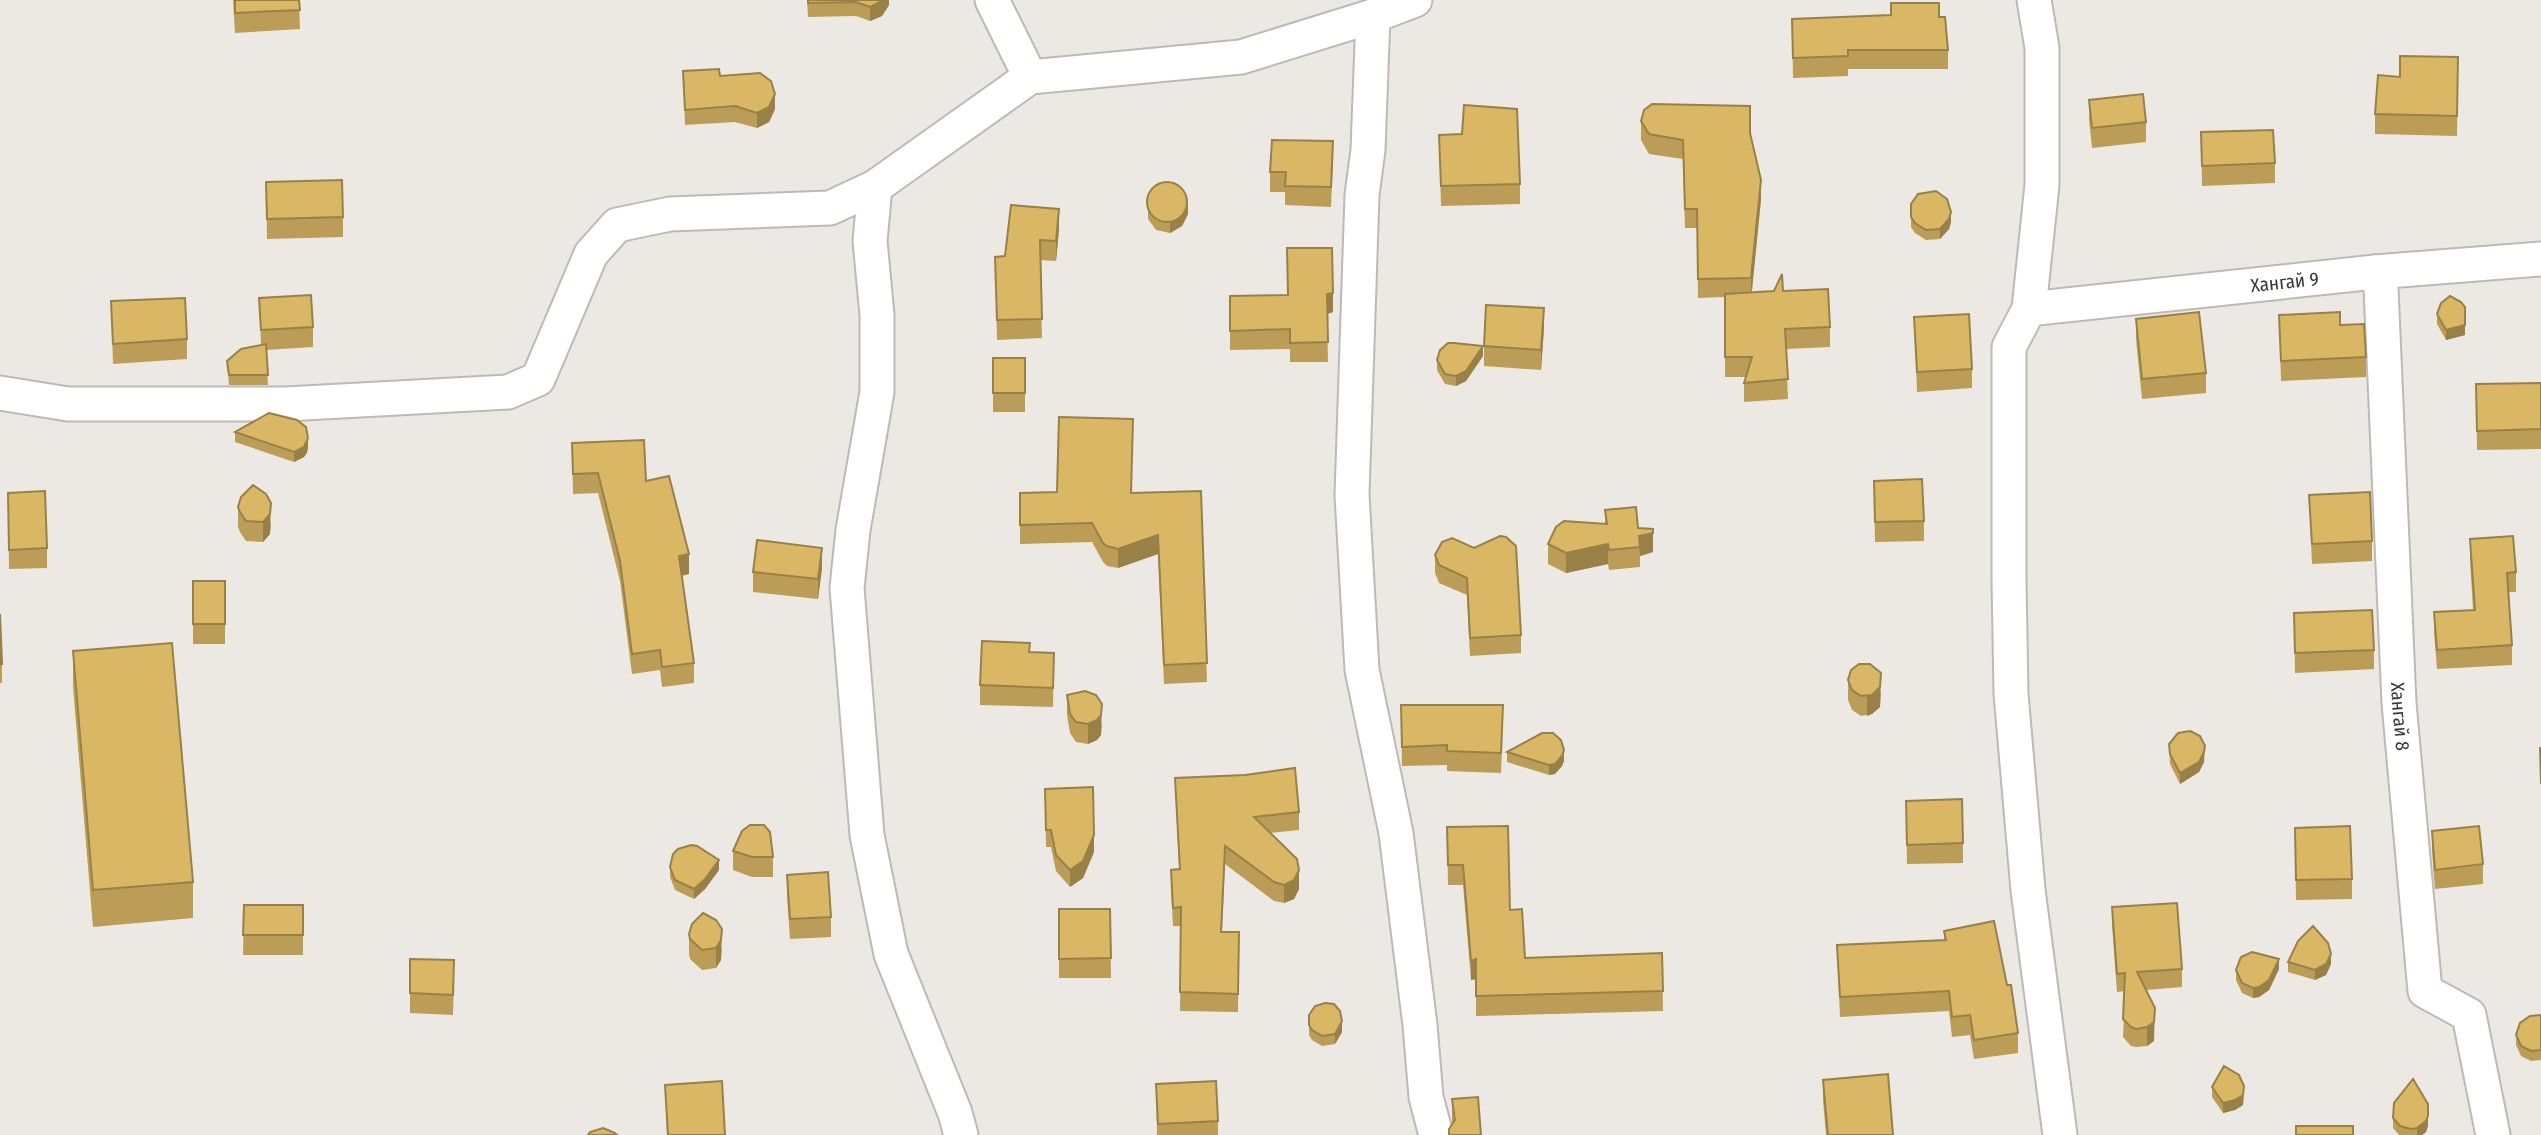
<svg xmlns="http://www.w3.org/2000/svg" width="2541" height="1135" viewBox="0 0 2541 1135" font-family="'Fira Sans Condensed',sans-serif">
<style>
.lines{fill:none;stroke-linecap:round;stroke-linejoin:round}
.minor-casing{stroke:#bdbab6;stroke-width:37}
.minor{stroke:#fff;stroke-width:33}
.wall{fill:#bb9d57}
.shaded-wall{fill:#998047}
.building{fill:#dab765;stroke:#998047;stroke-width:2}
.labels{text-anchor:middle;stroke-width:5;stroke-linejoin:round;paint-order:stroke}
.street-label{font-size:19px;fill:#383735;stroke:#f9f7f2}
</style>
<rect width="100%" height="100%" fill="#ece9e4"/>
<g class="lines">
<defs>
<g id="minor">
<path d="M992 0 1030 77"/>
<path d="M2034 0 2042 48V185L2029 309 2009 347V580L2011 694 2028 890 2060 1135"/>
<path d="M1373 16 1368 150 1362 195 1352 495 1362 670 1396 833 1420 1025 1426 1097 1436 1135"/>
<path d="M875 187 870 241 877 315V392L853 530 847 588 867 835 891 954 955 1113 961 1135"/>
<path id="s1" d="M2375 272 2381 288 2399 703 2425 991 2469 1015 2493 1135"/>
<path id="s2" d="M2029 309 2375 272 2541 259"/>
<path d="M0 393 68 404H286L508 392 538 379 591 254 617 225 670 214 830 208 875 187 1030 77 1241 57 1373 16 1415 0"/>
</g>
</defs>
<use href="#minor" class="minor-casing"/>
<use href="#minor" class="minor"/>
</g>
<path class="wall" d="M233 0H299L300 29 235 33Z
M807 0H889V5L882 16 870 21 856 16 808 17Z
M1939 17 1948 50V69H1848V76L1793 78 1792 19Z
M2458 57 2457 136 2375 134V114L2400 77Z
M683 71 720 76 775 109 769 122 757 128 735 122 685 125Z
M2089 100 2146 122V142L2092 148 2089 119Z
M1641 121 1750 133 1761 199 1752 292 1783 291 1830 327V347L1786 349 1788 399 1744 402V383L1746 377H1725V297L1698 298 1697 228H1685L1683 159 1649 154 1641 140Z
M2201 132 2275 163V183L2202 186Z
M1462 134 1520 184V204L1441 206 1439 135Z
M1333 161 1331 207 1285 205V192H1270V172Z
M266 182 343 217V237L267 239Z
M1148 196 1188 214 1182 226 1170 233 1156 230 1148 219Z
M1911 204 1951 222 1949 229 1940 239 1926 240 1915 233 1911 227Z
M1059 229 1056 261 1040 260 1042 338 997 340 995 257 1005 256Z
M1230 296 1333 312 1327 314 1328 362H1290V349L1230 350Z
M259 298 313 327V347L266 350 268 385H229L227 361 261 345Z
M111 301 187 339V359L113 364Z
M2437 314 2465 335 2446 340 2437 324Z
M2279 315 2340 325 2366 357V377L2281 381Z
M1914 317 1972 369V388L1917 392Z
M2136 319 2206 373V393L2142 399 2136 339Z
M1544 328 1541 370 1484 366V346Z
M1483 356 1466 381 1456 386 1445 384 1437 370V360Z
M993 358H1025V412H993Z
M2541 383V449L2477 450 2476 384Z
M235 432 308 448 304 457 294 462 235 442Z
M572 443 646 481 689 574 682 576 694 663V683L662 687 660 670 632 674 620 581 598 493 573 494Z
M1874 481 1924 521V541L1875 542Z
M1201 491 1207 682 1164 684 1158 554 1118 568 1107 566 1103 562 1092 542 1020 544V493H1131Z
M8 493 47 548V568L9 569Z
M2309 495 2372 541V561L2312 564Z
M238 507 271 523 270 534 263 542 246 541 240 532 238 527Z
M1605 510 1638 528 1653 552 1640 556V567L1609 570 1608 564 1566 573 1548 564V544L1605 524Z
M2470 539 2516 572V592H2509L2512 645V665L2437 669 2434 632V612L2473 610 2470 559Z
M1474 548 1521 635V653L1470 656 1467 595 1439 583 1435 573V555Z
M822 568 818 599 753 592V572Z
M193 581H225V644H193Z
M2294 613 2374 650V669L2295 673Z
M0 614 2 664V683H0Z
M73 651 193 882V918L93 927 73 687Z
M1030 652 1054 653 1053 707 980 705V685Z
M1848 680 1881 692 1880 707 1872 714 1861 716 1852 710 1848 700Z
M1067 695 1102 724 1101 735 1097 740 1088 744 1076 742 1070 733 1067 715Z
M1401 705 1503 725 1501 773 1447 771V765L1402 766Z
M2169 744 2204 762 2199 772 2180 784 2170 764Z
M1507 752 1564 761 1562 766 1555 774 1549 775 1507 762Z
M1175 778 1299 812V830L1270 833 1299 889 1294 899 1284 903 1274 901 1225 864 1222 932H1239L1238 1012 1180 1011 1181 926H1173L1171 888V870L1179 869Z
M1045 789 1094 852 1083 878 1070 887 1056 871 1051 847H1046Z
M1906 801 1963 843V863L1907 864Z
M1447 827 1510 910 1525 958 1662 953 1663 1011 1476 1016V979L1471 980 1463 885H1448Z
M2295 828 2352 879V899L2296 900Z
M2432 831 2483 864V884L2435 889 2432 851Z
M733 851 773 857V877H752L733 870Z
M670 867 719 870 705 889 694 899 675 890 670 877Z
M787 875 831 917V937L790 939 787 895Z
M244 905H303V955H243Z
M2112 907 2182 969V987L2146 990 2154 1041 2147 1046 2136 1047 2131 1046 2123 1037 2125 991 2117 992 2112 925Z
M1059 909H1110L1111 978H1059Z
M1944 931 2007 985 2018 1033V1053L1974 1059 1970 1035 1952 1037 1949 1011 1840 1017 1837 945 1944 940Z
M689 934 722 949 721 960 716 968 702 970 690 959 689 954Z
M410 959 454 980 453 1015 410 1013Z
M2288 962 2331 964 2326 975 2315 980 2288 972Z
M2279 969 2269 990 2259 997 2253 998 2242 993 2236 980V970Z
M1309 1015 1342 1032 1335 1044 1322 1046 1312 1040 1309 1035Z
M2541 1015V1060L2531 1061 2521 1056 2516 1045V1035Z
M1823 1080 1893 1135H1826L1823 1100Z
M1156 1084 1218 1121V1135H1157Z
M665 1085 725 1135H667Z
M2212 1087 2244 1096 2243 1105 2235 1110 2223 1113 2212 1097Z
M1452 1099 1481 1135 1452 1123Z
M2393 1118 2428 1126 2426 1132 2422 1135H2399L2393 1128Z"/>
<path class="shaded-wall" d="M883 0H889V5L882 16 870 21V7Z
M775 94V109L769 122 757 128V113Z
M1761 180V199L1751 297V278Z
M1188 204V214L1182 226 1170 233V223Z
M1059 209V229L1056 261V241Z
M1951 212V222L1949 229 1940 239V229Z
M1333 293V312L1327 314V294Z
M2465 307V335L2446 340V330Z
M1544 308V328L1541 370V350Z
M1483 346V356L1466 381 1456 386V376Z
M308 438V448L307 453 304 457 294 462V452Z
M271 503 270 534 263 542V522Z
M1653 533V552L1640 556 1639 536Z
M1158 535V554L1118 568V549Z
M1608 544V564L1566 573V553Z
M822 548V568L818 599V579Z
M689 554V574L679 576V556Z
M1881 673 1880 707 1872 714 1867 716V696Z
M1102 704 1101 735 1097 740 1088 744V724Z
M2205 746 2204 762 2199 772 2180 784V773Z
M1564 750V761L1562 766 1555 774 1549 775V765Z
M1094 835V852L1083 878 1070 887V870Z
M719 860V870L705 889 694 899V889Z
M1299 870V889L1294 899 1284 903V885Z
M722 929 721 960 716 968V948Z
M2331 954V964L2326 975 2315 980V970Z
M1476 959V979L1471 980V961Z
M2279 959V969L2269 990 2259 997 2253 998V988Z
M2155 1008 2154 1041 2147 1046V1027Z
M1342 1021V1032L1335 1044V1034Z
M2244 1086 2243 1105 2235 1110 2223 1113V1103Z
M2428 1116V1126L2426 1132 2422 1135H2417V1128Z"/>
<path class="building" d="M235 0H299L300 10 235 13Z
M808 0H883L882 1 870 7 856 2 808 3Z
M1891 3H1939V17H1945L1948 50H1848V56L1793 58 1792 19 1891 15Z
M2400 56 2458 57 2457 116 2375 114 2378 75 2400 77Z
M719 69 720 76 760 73 771 81 775 94 769 107 757 113 735 106 685 110 683 71Z
M2143 94 2146 122 2092 128 2089 100Z
M1652 104 1750 106V133L1761 180 1751 278 1698 279 1697 209H1685L1683 140 1649 134 1641 121 1644 110Z
M1464 105 1517 109 1520 184 1441 186 1439 135 1462 134Z
M2273 130 2275 163 2202 166 2201 132Z
M1272 140 1333 141 1331 187 1285 186 1286 172H1270Z
M342 180 343 217 267 219 266 182Z
M1147 202a20 20 0 1 1 40 0a20 20 0 1 1-40 0Z
M1936 191 1947 199 1951 212 1949 219 1940 229 1926 230 1915 223 1911 217V204L1918 194Z
M1011 205 1059 209 1056 241 1040 240 1042 319 997 320 995 257 1005 256Z
M1287 248H1332L1333 293 1327 294 1328 342 1290 343V329L1230 331V296L1288 295Z
M1782 274 1783 291 1828 289 1830 327 1785 329 1788 379 1744 383 1752 357H1725V294L1774 291Z
M311 295 313 327 261 330 259 298Z
M2450 296 2461 302 2465 307V325L2446 330 2437 314 2441 303Z
M185 298 187 339 113 344 111 301Z
M1486 305 1544 308 1541 350 1484 346Z
M2199 312 2206 373 2142 379 2136 319Z
M2340 312V325L2364 324 2366 357 2281 361 2279 315Z
M1969 314 1972 369 1917 372 1914 317Z
M1448 343H1454L1483 346 1466 371 1456 376 1445 374 1437 360 1440 350Z
M266 344 268 375H229L227 361 241 349Z
M993 358H1025V393H993Z
M2541 383V429L2477 431 2476 384Z
M269 413 297 420 306 427 308 438 304 447 294 452 235 432Z
M1059 417 1133 419 1131 493 1201 491 1207 663 1164 665 1158 535 1118 549 1107 546 1103 543 1092 523 1020 525V493L1057 492Z
M644 440 646 481 669 476 689 554 679 556 694 663 662 667 660 650 632 654 620 561 598 473 573 474 572 443Z
M1922 479 1924 521 1875 522 1874 481Z
M253 485 266 494 271 503 270 514 263 522 246 521 240 512 238 507 241 497Z
M45 491 47 548 9 550 8 493Z
M2370 492 2372 541 2312 544 2309 495Z
M1636 507 1638 528 1653 529V533L1639 536 1640 547 1609 550 1608 544 1566 553 1548 544 1556 527 1564 521 1607 524 1605 510Z
M1500 536 1506 537 1516 546 1521 635 1470 638 1467 578 1439 565 1435 555 1442 542 1452 538 1474 548Z
M2513 536 2516 572 2507 573 2512 645 2437 650 2434 612 2475 610 2470 539Z
M757 540 822 548 818 579 753 572Z
M193 581H225V624H193Z
M2372 610 2374 650 2295 653 2294 613Z
M0 614 2 664H0Z
M982 641 1030 643 1029 652 1054 653 1053 688 980 685Z
M172 643 193 882 93 890 73 651Z
M1859 664H1870L1881 673 1880 687 1872 695 1861 696 1852 690 1848 680 1851 670Z
M1085 691 1096 695 1102 704 1101 715 1097 720 1088 724 1076 722 1070 714 1067 695Z
M1401 705H1503L1501 753 1447 751V745L1402 747Z
M2190 731 2200 736 2205 746 2204 752 2199 762 2180 773 2170 754 2169 744 2178 733Z
M1542 733H1553L1561 740 1564 750 1562 756 1555 764 1549 765 1507 752Z
M2540 748H2541V784Z
M1295 768 1299 812 1254 817 1297 859 1299 870 1294 880 1284 885 1274 882 1225 846 1221 932H1239L1238 994 1180 992 1181 907 1173 908 1171 870 1180 869 1175 778 1245 775Z
M1093 787 1094 835 1083 861 1070 870 1056 855 1051 830H1046L1045 789Z
M1962 799 1963 843 1907 845 1906 801Z
M750 825H764L770 832 773 857H752L733 851 742 831Z
M1508 826 1510 910 1522 909 1525 958 1662 953 1663 991 1476 996V959L1471 961 1463 865H1448L1447 827Z
M2350 826 2352 879 2296 880 2295 828Z
M2479 826 2483 864 2435 870 2432 831Z
M691 845 697 846 719 860 705 879 694 889 675 880 670 867 673 854 678 849Z
M828 872 831 917 790 919 787 875Z
M2177 903 2182 969 2137 972 2155 1008 2154 1022 2147 1027 2136 1029 2131 1027 2123 1019 2125 973 2117 974 2112 907Z
M244 905H303V935H243Z
M1059 909H1110L1111 958 1059 959Z
M703 913 716 920 722 929 721 940 716 948 702 950 690 939 689 934 692 924Z
M1994 921 2007 985H2011L2018 1033 1974 1040 1970 1015 1952 1017 1949 991 1840 997 1837 945 1946 940 1944 931Z
M2313 926 2328 943 2331 954 2326 964 2315 970 2288 962 2298 941Z
M2252 952 2279 959 2269 980 2259 987 2253 988 2242 983 2236 970 2241 957Z
M410 959 454 960 453 995 410 993Z
M1325 1003 1334 1004 1340 1011 1342 1021 1335 1034 1322 1036 1312 1030 1309 1025V1015L1315 1006Z
M2541 1015V1050L2531 1051 2521 1046 2516 1035 2520 1023 2530 1016Z
M2224 1066 2239 1075 2244 1086 2243 1095 2235 1100 2223 1103 2212 1087Z
M1888 1074 1893 1135H1828L1823 1080Z
M2413 1079 2428 1104V1116L2426 1121 2417 1128 2411 1129 2400 1126 2393 1118 2394 1103Z
M722 1081 725 1135H668L665 1085Z
M1216 1081 1218 1121 1158 1124 1156 1084Z
M1478 1097 1481 1135H1449V1129L1455 1120 1452 1099Z
M2296 1126H2353V1135H2296Z
M603 1128 615 1133 617 1135H588L590 1132Z"/>
<g class="labels">
<g class="street-label">
<text dy="7" stroke="none"><textPath href="#s2" startOffset="257">Хангай 9</textPath></text>
<text dy="7" stroke="none"><textPath href="#s1" startOffset="446">Хангай 8</textPath></text>
</g>
</g>
</svg>
